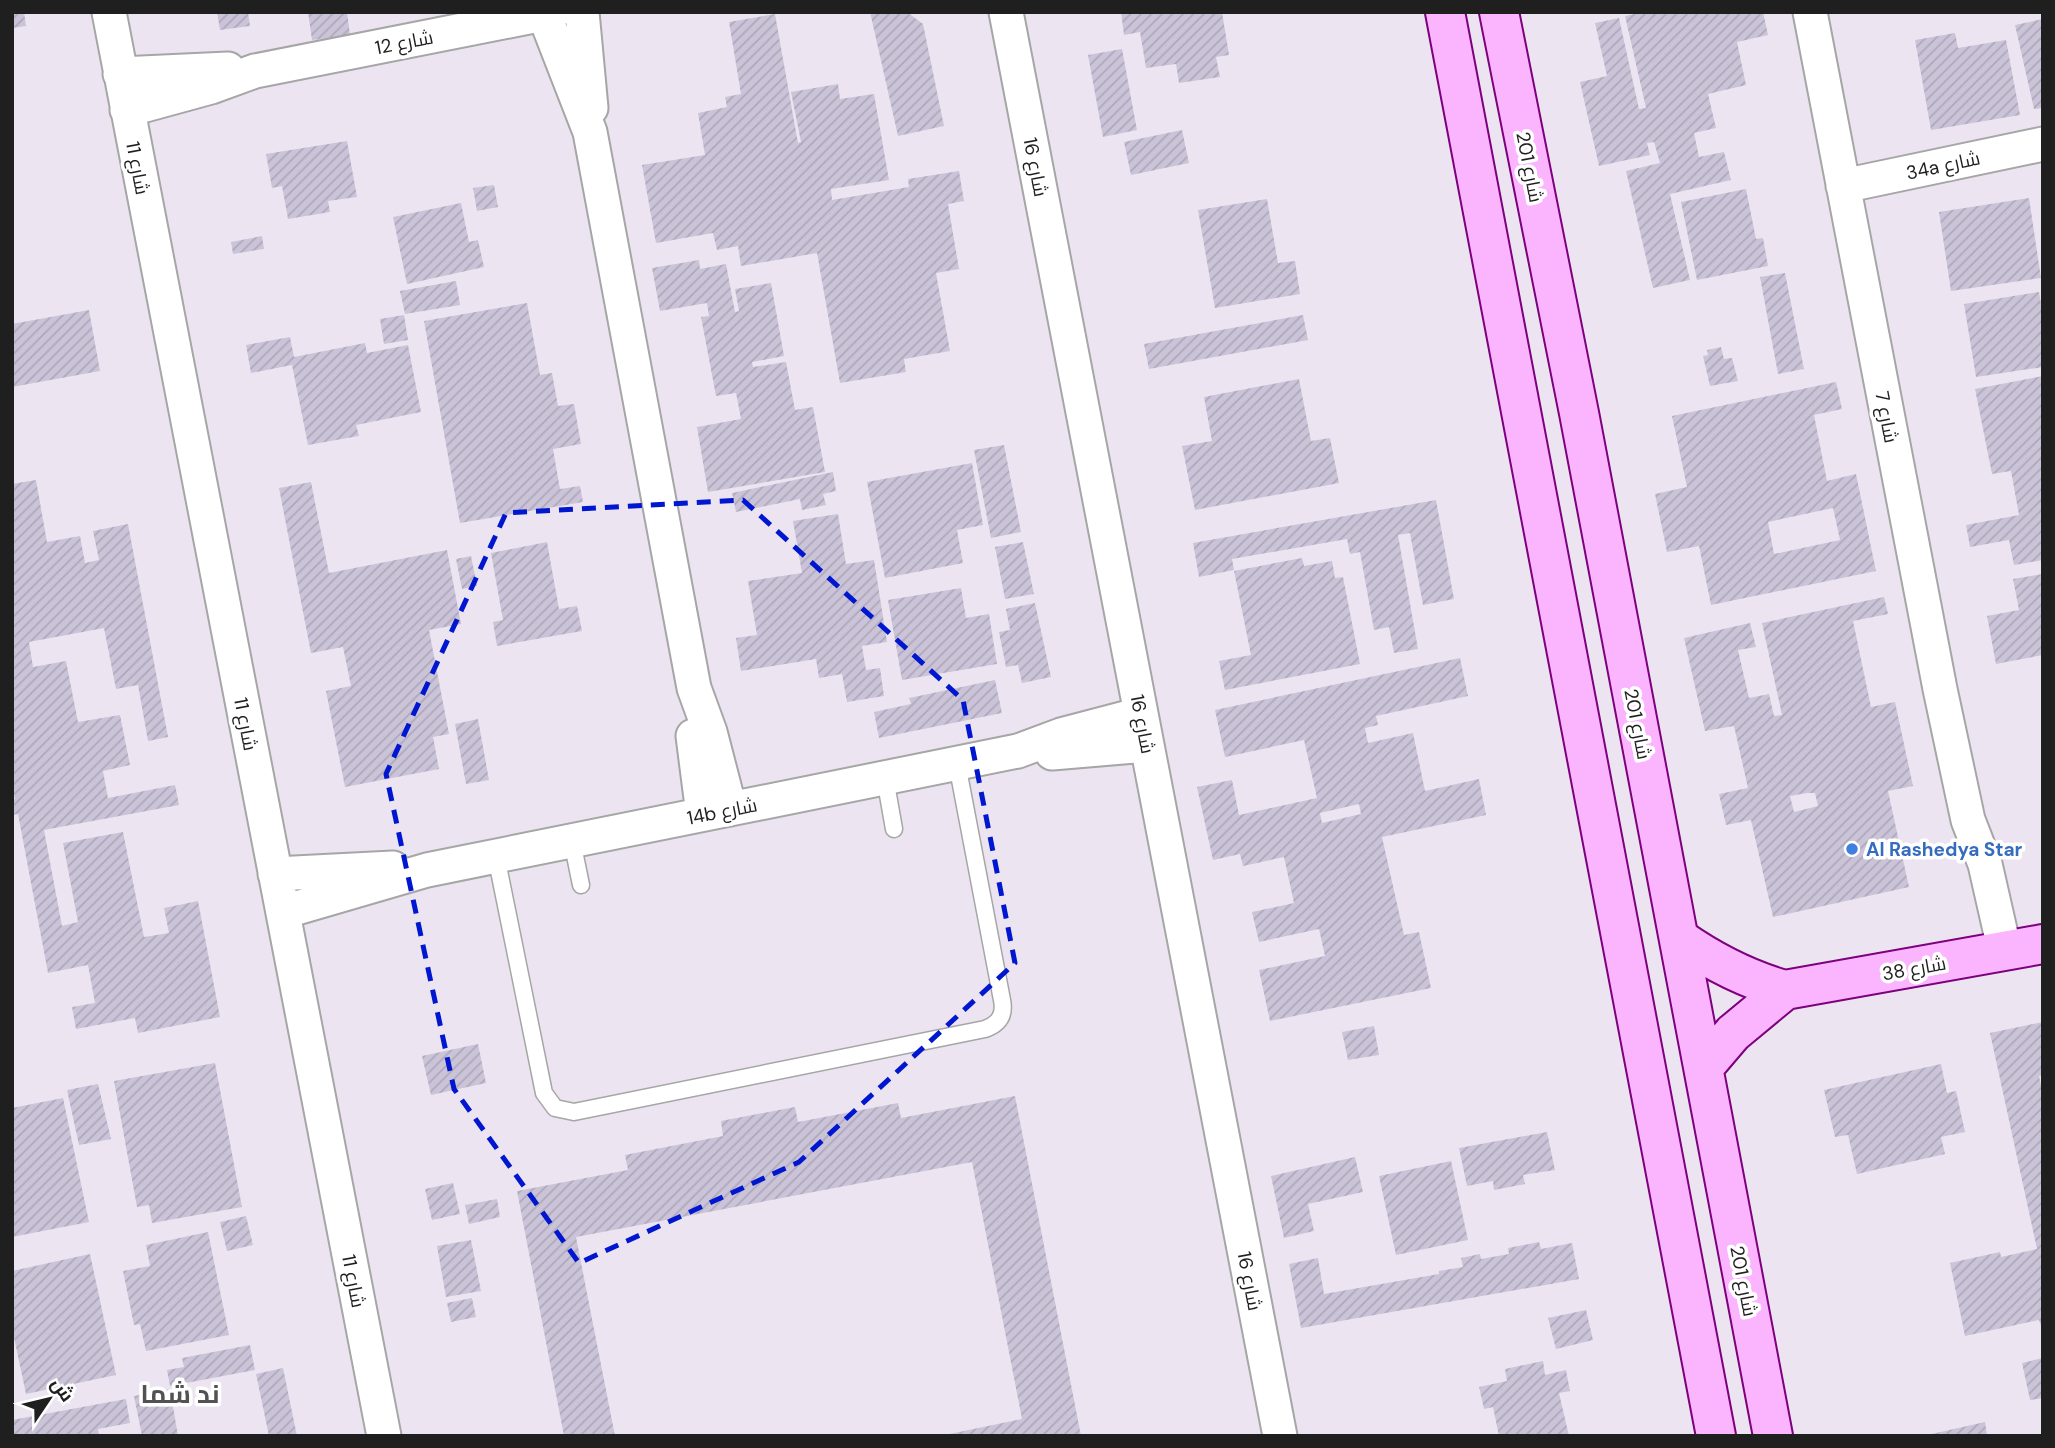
<svg xmlns="http://www.w3.org/2000/svg" width="2055" height="1448" viewBox="0 0 2055 1448" font-family="'DM Sans',Cairo,sans-serif">
<style>
.building{fill:url(#building-hatch);fill-rule:evenodd}
.lines{fill:none;stroke-linecap:round;stroke-linejoin:round}
.lane-casing{stroke:#a6a6a6;stroke-width:19}
.street-casing{stroke:#a6a6a6;stroke-width:37}
.secondary-casing{stroke:#7d007d;stroke-width:42}
.lane{stroke:#fff;stroke-width:16}
.street{stroke:#fff;stroke-width:33}
.secondary{stroke:#fbb5ff;stroke-width:38}
.marked{fill:none;stroke:#0016cf;stroke-width:5;stroke-dasharray:14 9;stroke-linejoin:round}
.shop-dot{fill:#3f7fe0;stroke:#fff;stroke-width:2.5}
.labels{text-anchor:middle;stroke-width:7;stroke-linejoin:round;paint-order:stroke}
.street-label{font-size:19px;fill:#1f1f1f;stroke:#fff}
.shop-label{font-size:19px;font-weight:bold;fill:#366cbe;stroke:#fff;text-anchor:start}
.district-label{font-size:26px;font-weight:bold;fill:#525252;stroke:#fff}
</style>
<defs>
<pattern id="building-hatch" width="6" height="6" patternUnits="userSpaceOnUse" patternTransform="scale(1.75)"><rect width="6" height="6" fill="#cbc4d9"/><path d="M-1 1l2-2M0 6l6-6M5 7l2-2" fill="none" stroke="#aea8ba"/></pattern>
</defs>
<rect width="100%" height="100%" fill="#ece5f1"/>
<path class="building" d="M12 12H24L26 26 12 28Z
M217 12H248L250 26 220 30Z
M308 12H347L350 35 312 40Z
M870 12H907L923 24 944 126 898 136Z
M1121 12H1222L1229 55 1216 57 1220 77 1179 83 1176 64 1146 68 1140 32 1124 35Z
M1644 12H1763L1768 35 1737 42 1746 85 1708 94 1716 128 1694 133 1699 157 1724 152 1731 180 1670 194 1690 280 1653 288 1626 171 1660 163 1654 142 1647 143 1650 155 1599 166 1580 82 1607 76 1595 23 1619 18 1639 109 1646 108 1625 16Z
M775 14 798 143 801 142 791 92 838 84 840 99 874 94 889 180 831 189 832 200 909 187 908 179 959 171 964 201 948 204 959 269 936 273 950 351 904 359 906 372 840 383 817 253 741 266 738 246 717 250 713 233 656 243 642 165 705 155 698 113 727 107 725 97 741 94 729 22Z
M2043 19V108L2034 109 2015 25Z
M1955 33 1958 48 2006 40 2020 115 1931 130 1915 40Z
M1122 49 1137 130 1103 137 1088 55Z
M1182 130 1189 163 1131 175 1124 142Z
M347 141 357 197 328 201 330 212 288 219 282 186 272 188 266 154Z
M494 185 498 207 477 211 473 188Z
M1746 189 1756 239 1763 238 1768 266 1697 280 1681 202Z
M2029 198 2041 278 1951 291 1939 212Z
M1267 199 1278 263 1295 261 1300 294 1215 308 1198 210Z
M461 203 469 242 478 240 484 267 407 284 393 217Z
M262 236 264 249 233 254 231 242Z
M699 260 700 269 726 264 735 312 739 311 735 289 771 283 784 356 752 362 753 367 786 362 795 410 813 407 825 472 708 492 697 427 741 419 736 393 716 396 701 317 709 316 707 303 660 311 652 268Z
M1785 273 1804 369 1778 374 1760 277Z
M456 281 460 305 405 314 400 291Z
M2039 292 2043 315V367L1976 377 1964 304Z
M527 303 540 375 552 373 558 406 574 404 581 444 553 449 560 489 580 486 583 502 460 523 424 321Z
M89 310 100 371 12 387V324Z
M404 315 408 340 384 344 380 319Z
M1303 315 1308 340 1149 369 1144 344Z
M290 337 294 357 365 343 367 353 408 345 421 412 356 425 359 436 308 445 292 365 251 373 246 345Z
M1721 347 1724 359 1732 358 1738 381 1710 386 1703 356 1708 355 1707 350Z
M2043 376V560L2014 565 2009 540 1970 547 1966 525 2019 515 2011 471 1992 474 1975 389Z
M1299 379 1311 441 1330 438 1339 483 1195 510 1182 446 1212 441 1204 397Z
M1836 382 1842 409 1814 415 1827 481 1856 474 1876 571 1711 605 1699 546 1667 552 1655 494 1687 487 1672 416ZM1833 508 1840 540 1774 554 1768 522Z
M1004 445 1021 532 991 538 974 450Z
M972 463 983 525 957 530 963 563 885 578 867 482Z
M833 472 836 491 823 494 826 505 802 510 800 499 736 512 732 493Z
M36 480 47 542 80 536 85 563 99 560 93 531 128 524 168 737 148 741 138 685 116 689 104 628 29 642 33 667 66 661 78 722 120 715 130 765 103 771 108 798 175 785 179 805 44 830 62 926 78 922 63 843 123 832 144 937 169 933 164 908 198 901 220 1017 138 1033 135 1018 76 1029 72 1007 95 1003 88 965 48 973 18 814 12 815V800L15 799 12 784V484Z
M311 482 329 573 447 550 461 624 429 630 449 734 433 737 439 769 345 787 326 691 351 686 343 647 311 653 279 488Z
M1436 500 1454 599 1423 605 1410 533 1398 535 1418 649 1394 653 1389 627 1374 630 1360 552 1350 554 1347 539 1232 559 1234 570 1199 577 1193 543Z
M838 514 846 564 874 560 887 642 862 646 866 670 880 668 884 696 847 702 842 674 819 678 816 659 741 671 736 638 757 635 748 581 802 573 793 521Z
M547 542 559 609 577 606 582 631 497 646 493 622 503 620 491 553Z
M1023 542 1034 594 1005 599 995 547Z
M471 556 477 586 462 589 456 559Z
M1302 558 1304 566 1332 561 1335 578 1343 577 1360 664 1225 690 1219 661 1251 655 1234 571Z
M2043 574V655L1996 664 1987 616 2019 610 2013 579Z
M961 588 966 618 989 614 997 664 902 680 888 600Z
M1884 597 1888 614 1853 621 1871 707 1895 702 1913 786 1888 791 1909 887 1773 917 1751 820 1726 825 1719 794 1748 788 1734 726 1705 731 1684 638 1750 623 1756 647 1738 650 1749 698 1769 694 1774 716 1782 715 1762 623ZM1807 793H1815L1818 806 1794 812 1790 796Z
M1035 603 1051 677 1022 683 1018 665 1006 667 999 632 1010 630 1006 609Z
M1460 658 1468 696 1376 716 1378 725 1365 728 1368 743 1413 733 1425 791 1479 779 1486 815 1382 837 1404 935 1419 932 1431 988 1270 1021 1259 970 1325 956 1319 929 1259 942 1252 912 1294 903 1284 857 1243 866 1240 854 1213 860 1197 787 1232 780 1239 815 1317 798 1304 740 1225 757 1215 710ZM1359 804 1361 814 1322 823 1320 813Z
M995 680 1002 713 879 738 874 712 911 704 909 698Z
M478 719 489 780 466 784 455 724Z
M2043 1022V1075L2039 1076 2043 1095V1331L2039 1320 1965 1336 1950 1263 2000 1252 2001 1257 2037 1249 1990 1033Z
M1374 1026 1379 1055 1348 1060 1342 1032Z
M478 1044 486 1083 431 1095 422 1056Z
M215 1063 242 1207 152 1223 149 1205 137 1207 114 1081Z
M1941 1064 1947 1093 1956 1091 1965 1132 1941 1137 1945 1154 1857 1174 1848 1135 1835 1137 1824 1090Z
M98 1084 111 1139 79 1145 67 1090Z
M1015 1096 1081 1436H940L1022 1419 972 1162 576 1237 615 1436H564L517 1191 628 1170 625 1155 723 1136 721 1121 795 1107 798 1122 898 1103 901 1118Z
M63 1098 89 1222 12 1237V1108Z
M1547 1132 1555 1170 1523 1175 1525 1184 1494 1190 1493 1181 1467 1186 1459 1148Z
M1355 1157 1363 1192 1308 1204 1314 1231 1284 1238 1271 1176Z
M1451 1161 1468 1240 1396 1255 1379 1176Z
M453 1183 460 1214 432 1220 425 1189Z
M497 1199 500 1217 469 1224 465 1205Z
M246 1216 253 1245 227 1251 220 1222Z
M208 1232 229 1335 146 1351 140 1324 134 1325 123 1271 150 1266 146 1245Z
M471 1240 481 1291 446 1297 437 1246Z
M1539 1242 1541 1249 1572 1243 1579 1279 1301 1328 1289 1264 1318 1258 1324 1294 1439 1274V1271L1463 1267 1461 1258 1480 1254 1481 1259 1509 1254 1508 1248Z
M90 1254 116 1375 26 1394 12 1328V1271Z
M472 1298 476 1317 451 1322 447 1303Z
M1586 1310 1593 1340 1556 1349 1548 1318Z
M250 1345 255 1370 170 1386 167 1370 184 1367 182 1358Z
M2043 1358V1398L2030 1400 2022 1363Z
M1543 1361 1545 1375 1566 1370 1570 1391 1559 1393 1569 1436H1499L1493 1407 1484 1409 1479 1387 1507 1381 1505 1369Z
M283 1368 297 1436H269L256 1374Z
M170 1389 178 1436H142L134 1396Z
M126 1399 130 1423 98 1429 99 1436H12V1420Z
M1985 1422 1987 1436H1927V1435Z"/>
<g class="lines">
<defs>
<path id="lane" d="M885 778 894 829
M572 841 581 885
M496 856 544 1093 555 1108 574 1112 985 1029C999 1024 1005 1015 1002 1000L957 764"/>
<path id="street" d="M109 12 384 1436
M582 12 591 108
M1006 12 1280 1436
M1810 12 1940 689 1968 820 1985 864 2005 952
M544 14 590 132 694 688 710 732 730 809
M120 74 228 69
M127 110 211 87 255 71 554 12
M1843 186 2043 144
M693 736 703 814
M1052 753 1147 745
M275 874 393 868
M283 912 427 870 1018 751 1061 735 1141 714"/>
<path id="secondary" d="M1445 12 1716 1436
M1499 12 1579 413 1773 1436
M1680 939C1713 962 1746 979 1785 990
M1704 1067 1733 1033 1785 990 2043 944"/>
</defs>
<use href="#lane" class="lane-casing"/>
<use href="#street" class="street-casing"/>
<use href="#secondary" class="secondary-casing"/>
<use href="#lane" class="lane"/>
<use href="#street" class="street"/>
<use href="#secondary" class="secondary"/>
</g>
<path class="marked" d="M743 500 963 700 1015 963 799 1162 579 1263 454 1089 386 774 506 513Z"/>
<circle class="shop-dot" cx="1852" cy="849" r="7"/>
<g class="labels">
<g class="street-label">
<text transform="translate(404 42) rotate(-11)" y="7">شارع 12</text>
<text transform="translate(1943 165) rotate(-12)" y="7">34a شارع</text>
<text transform="translate(1036 167) rotate(79)" y="7">شارع 16</text>
<text transform="translate(1530 167) rotate(79)" y="7">شارع 201</text>
<text transform="translate(138 168) rotate(79)" y="7">شارع 11</text>
<text transform="translate(1887 417) rotate(79)" y="7">شارع 7</text>
<text transform="translate(246 724) rotate(79)" y="7">شارع 11</text>
<text transform="translate(1143 724) rotate(79)" y="7">شارع 16</text>
<text transform="translate(1638 724) rotate(79)" y="7">شارع 201</text>
<text transform="translate(722 811) rotate(-11)" y="7">14b شارع</text>
<text transform="translate(1914 968) rotate(-10)" y="7">شارع 38</text>
<text transform="translate(354 1281) rotate(79)" y="7">شارع 11</text>
<text transform="translate(1250 1281) rotate(79)" y="7">شارع 16</text>
<text transform="translate(1744 1281) rotate(79)" y="7">شارع 201</text>
</g>
<g class="shop-label">
<text x="1866" y="856">Al Rashedya Star</text>
</g>
<g class="district-label">
<text x="180" y="1403">ند شما</text>
</g>
</g>
<rect width="2055" height="1448" fill="none" stroke="#1f1f1f" stroke-width="28"/>
<g transform="translate(49 1399) rotate(55)" stroke="#ffffff" stroke-width="5" paint-order="stroke">
<path d="M0-5L12 26L0 18L-12 26Z" fill="#1f1f1f"/>
<text y="-10" font-size="19" font-weight="bold" text-anchor="middle" fill="#1f1f1f">ش</text>
</g>
</svg>
